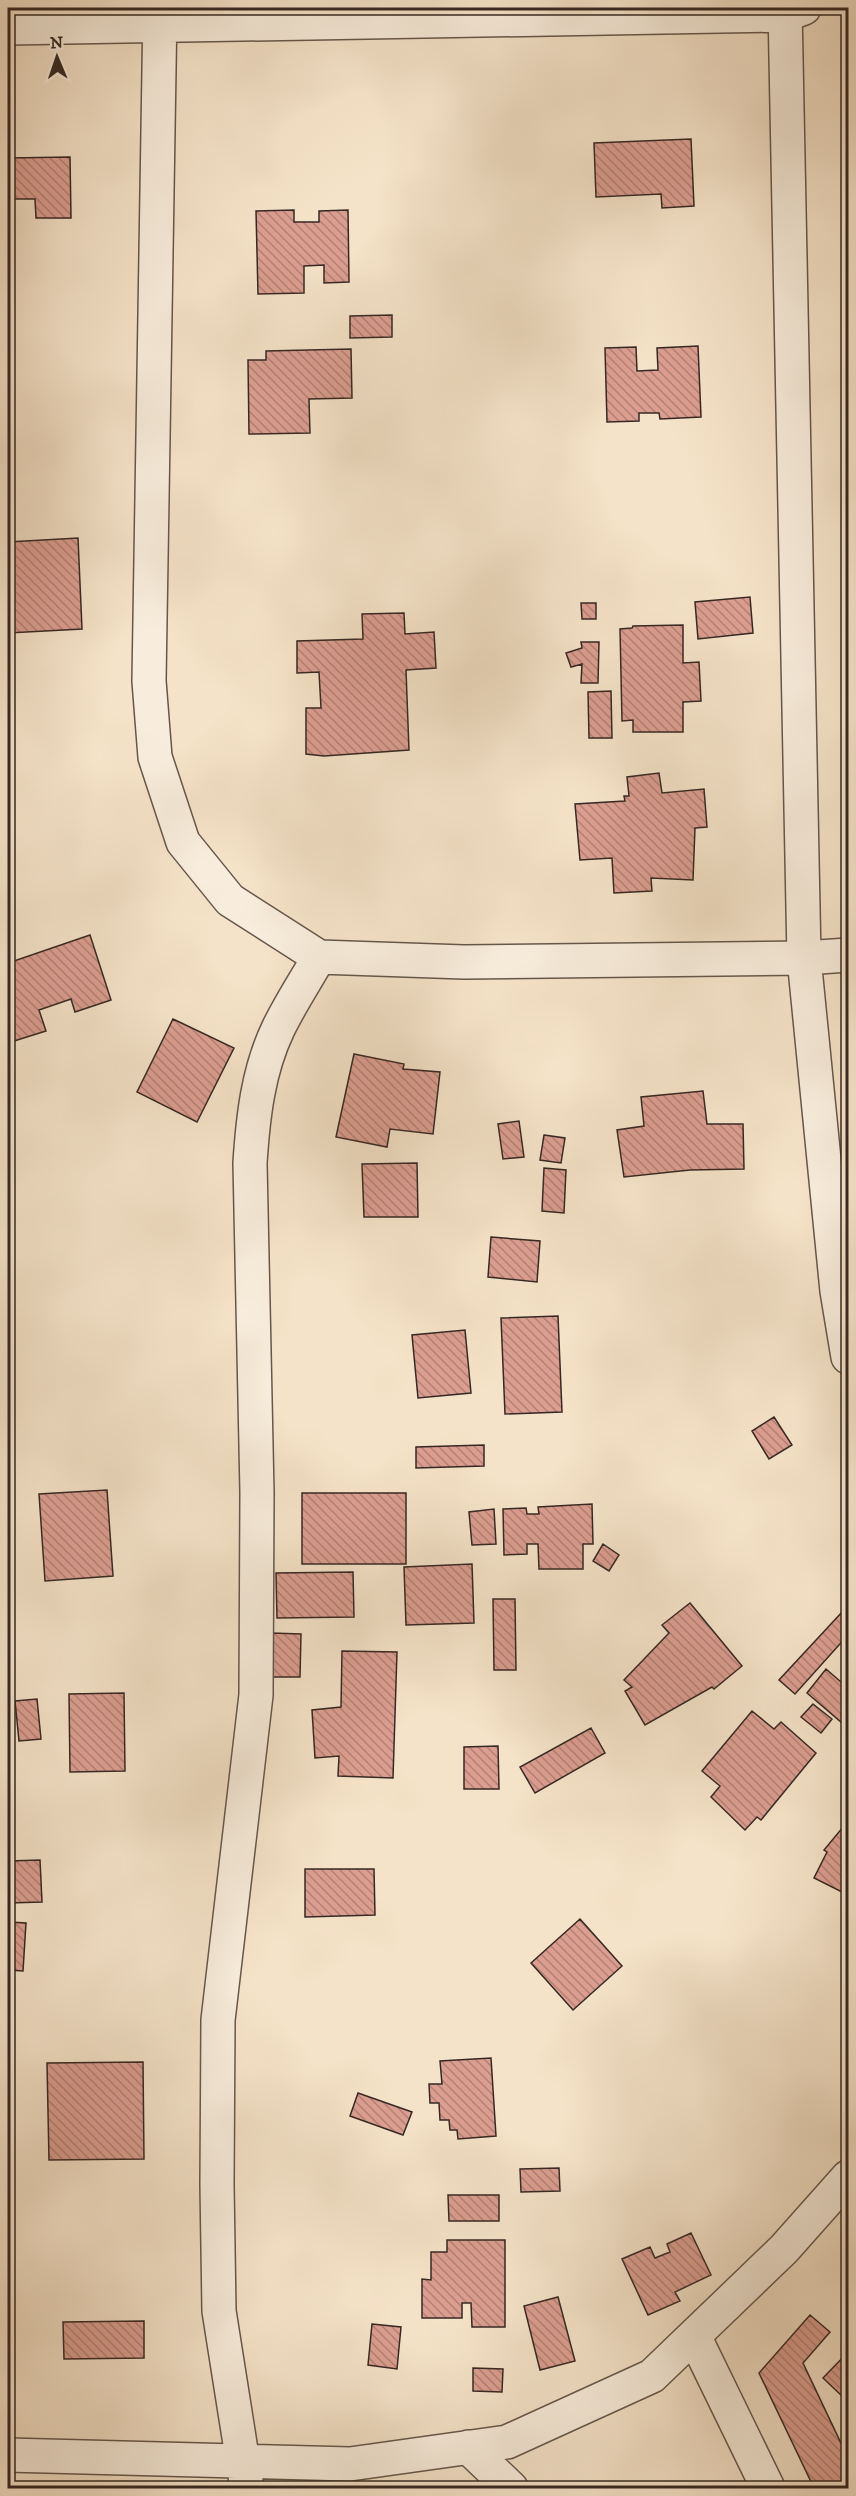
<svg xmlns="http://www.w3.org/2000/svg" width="856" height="2496" viewBox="0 0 856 2496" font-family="'IM FELL DW Pica',serif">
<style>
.building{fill:url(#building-back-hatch);stroke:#362823;stroke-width:1.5}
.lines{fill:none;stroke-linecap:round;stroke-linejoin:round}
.minor-casing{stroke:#66574c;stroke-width:36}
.minor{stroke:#f8eddc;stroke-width:33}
</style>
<defs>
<pattern id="building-back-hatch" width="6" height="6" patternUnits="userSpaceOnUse" patternTransform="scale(1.5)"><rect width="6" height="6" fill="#dc9e91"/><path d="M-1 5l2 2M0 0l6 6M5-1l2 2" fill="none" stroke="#b38176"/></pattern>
</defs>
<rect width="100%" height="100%" fill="#f5e3c9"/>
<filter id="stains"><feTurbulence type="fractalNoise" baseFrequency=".00333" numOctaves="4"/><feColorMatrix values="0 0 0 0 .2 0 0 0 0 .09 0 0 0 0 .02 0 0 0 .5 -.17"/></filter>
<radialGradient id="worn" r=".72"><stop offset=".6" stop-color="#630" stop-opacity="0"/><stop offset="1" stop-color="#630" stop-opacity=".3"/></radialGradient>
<path class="building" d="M691 139 694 206 662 208 661 194 596 197 594 143Z
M70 157 71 218H36L35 199H8V158Z
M294 210V222H319V211L348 210 349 282 324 283V265L304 266V293L258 294 256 211Z
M392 315V337L350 338V316Z
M698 346 701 417 660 419 659 413H639V421L607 422 605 348 636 347 637 371 658 370 657 348Z
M351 349 352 398 309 399 310 433 249 434 248 360H266V351Z
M78 538 82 629 8 633V542Z
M750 597 753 633 698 639 695 602Z
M581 603H596V619H582Z
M404 613 405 634 434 632 436 668 406 670 409 750 324 756 306 754V708H321L319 672 297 673V641L363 639 362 614Z
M683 625V663L699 662 701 701 683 702V732H633V720L622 721 620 629 632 628 633 626Z
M581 642H599L598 683H581L582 664 571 667 566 653 582 648Z
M611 691 612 738H589L588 692Z
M659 773 662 793 704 789 707 827 695 828 693 880 651 878 652 891 614 893 612 858 580 860 575 804 625 801 624 796H629L627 777Z
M90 935 111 1000 75 1012 71 999 39 1010 46 1031 14 1041 8 1020V963Z
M173 1019 234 1048 197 1122 137 1092Z
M354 1054 404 1064 403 1069 440 1072 433 1134 390 1129 387 1147 336 1137Z
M703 1091 707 1124H743L744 1169 690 1170 624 1177 617 1130 644 1126 641 1097Z
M519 1121 524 1157 503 1159 498 1124Z
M544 1135 565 1138 561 1163 540 1160Z
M417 1163 418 1217H364L362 1164Z
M544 1168 566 1170 564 1213 542 1211Z
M491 1237 540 1241 537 1282 488 1277Z
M558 1316 562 1412 505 1414 501 1318Z
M465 1330 471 1393 418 1398 412 1335Z
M774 1417 792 1445 769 1459 752 1431Z
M484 1445V1466L416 1468V1447Z
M107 1490 113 1576 45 1581 39 1494Z
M302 1493H406V1564H302Z
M592 1504 593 1544H583V1569H539L538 1544H527V1554L504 1555 503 1509 526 1508 527 1514H539L538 1507Z
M494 1509 496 1544 472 1545 469 1512Z
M603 1544 619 1555 609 1571 593 1561Z
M472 1564 474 1623 406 1625 404 1567Z
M353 1572 354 1617 277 1618 276 1573Z
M493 1599H515L516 1670H494Z
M690 1603 742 1666 714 1689 712 1687 645 1725 625 1691 632 1687 624 1680 669 1633 662 1625Z
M843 1611 848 1615V1635L795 1694 779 1680Z
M271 1633 301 1634 300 1677H271Z
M342 1651 397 1652 393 1778 338 1776 339 1756 315 1758 312 1710 341 1707Z
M826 1669 848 1688V1728L807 1693Z
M124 1693 125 1771 70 1772 69 1694Z
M37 1699 41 1739 19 1741 15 1701Z
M813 1704 832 1719 821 1733 801 1717Z
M752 1711 774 1729 781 1722 816 1753 761 1820 757 1817 745 1830 711 1797 720 1786 702 1771Z
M591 1728 605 1753 535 1793 520 1767Z
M498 1746 499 1789H464V1747Z
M848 1821V1895L814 1878 827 1852 824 1850Z
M40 1860 42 1902 8 1903V1861Z
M305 1869H374L375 1915 305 1917Z
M580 1919 622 1966 573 2010 531 1963Z
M8 1922 26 1923 23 1971 8 1970Z
M491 2058 496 2136 458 2139 457 2130H450L449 2120H440L439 2103H430L429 2084H442L440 2061Z
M143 2062 144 2159 49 2160 47 2063Z
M358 2093 412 2112 403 2135 350 2116Z
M559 2168 560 2191 521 2192 520 2169Z
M448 2195H499V2221H449Z
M691 2233 711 2275 675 2292 680 2301 648 2315 622 2259 650 2247 655 2258 670 2252 667 2244Z
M447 2240H505V2327H472L471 2303H462V2318H422V2279L431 2280V2252H447Z
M558 2297 575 2361 540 2370 524 2306Z
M810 2315 830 2332 803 2363 848 2458V2488H814L759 2373Z
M144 2321V2358L64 2359 63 2322Z
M372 2324 401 2327 397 2369 368 2365Z
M848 2352V2393L844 2398 823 2378Z
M473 2368 503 2369 502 2392 473 2391Z"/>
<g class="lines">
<defs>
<path id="minor" d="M160 8 149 681 155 757 183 842 230 900 319 957 464 962 804 958 848 955
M785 8 804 958 837 1291 848 1357
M8 28 785 15 804 8
M694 2336 768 2488
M468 2447 511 2488
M8 2455 350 2464 507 2442 652 2376 784 2249 848 2177
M247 2488 219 2311 217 2185 218 2020 256 1695 257 1493 250 1163C253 1117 258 1071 278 1029 290 1004 306 980 319 957"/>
</defs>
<use href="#minor" class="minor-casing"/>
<use href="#minor" class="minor"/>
</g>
<rect width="856" height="2496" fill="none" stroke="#f5e3c9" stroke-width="30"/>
<rect x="9" y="9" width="838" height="2478" fill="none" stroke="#362823" stroke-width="3"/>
<rect x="15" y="15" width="826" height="2466" fill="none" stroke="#362823" stroke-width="1.5"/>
<g transform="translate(57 57) rotate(358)" stroke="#f8eddc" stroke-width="4.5" paint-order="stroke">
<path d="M0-4.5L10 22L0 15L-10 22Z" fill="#362823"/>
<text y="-9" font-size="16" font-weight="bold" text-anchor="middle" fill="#362823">N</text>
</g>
<rect width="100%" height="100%" filter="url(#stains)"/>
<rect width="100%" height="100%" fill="url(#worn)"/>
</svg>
